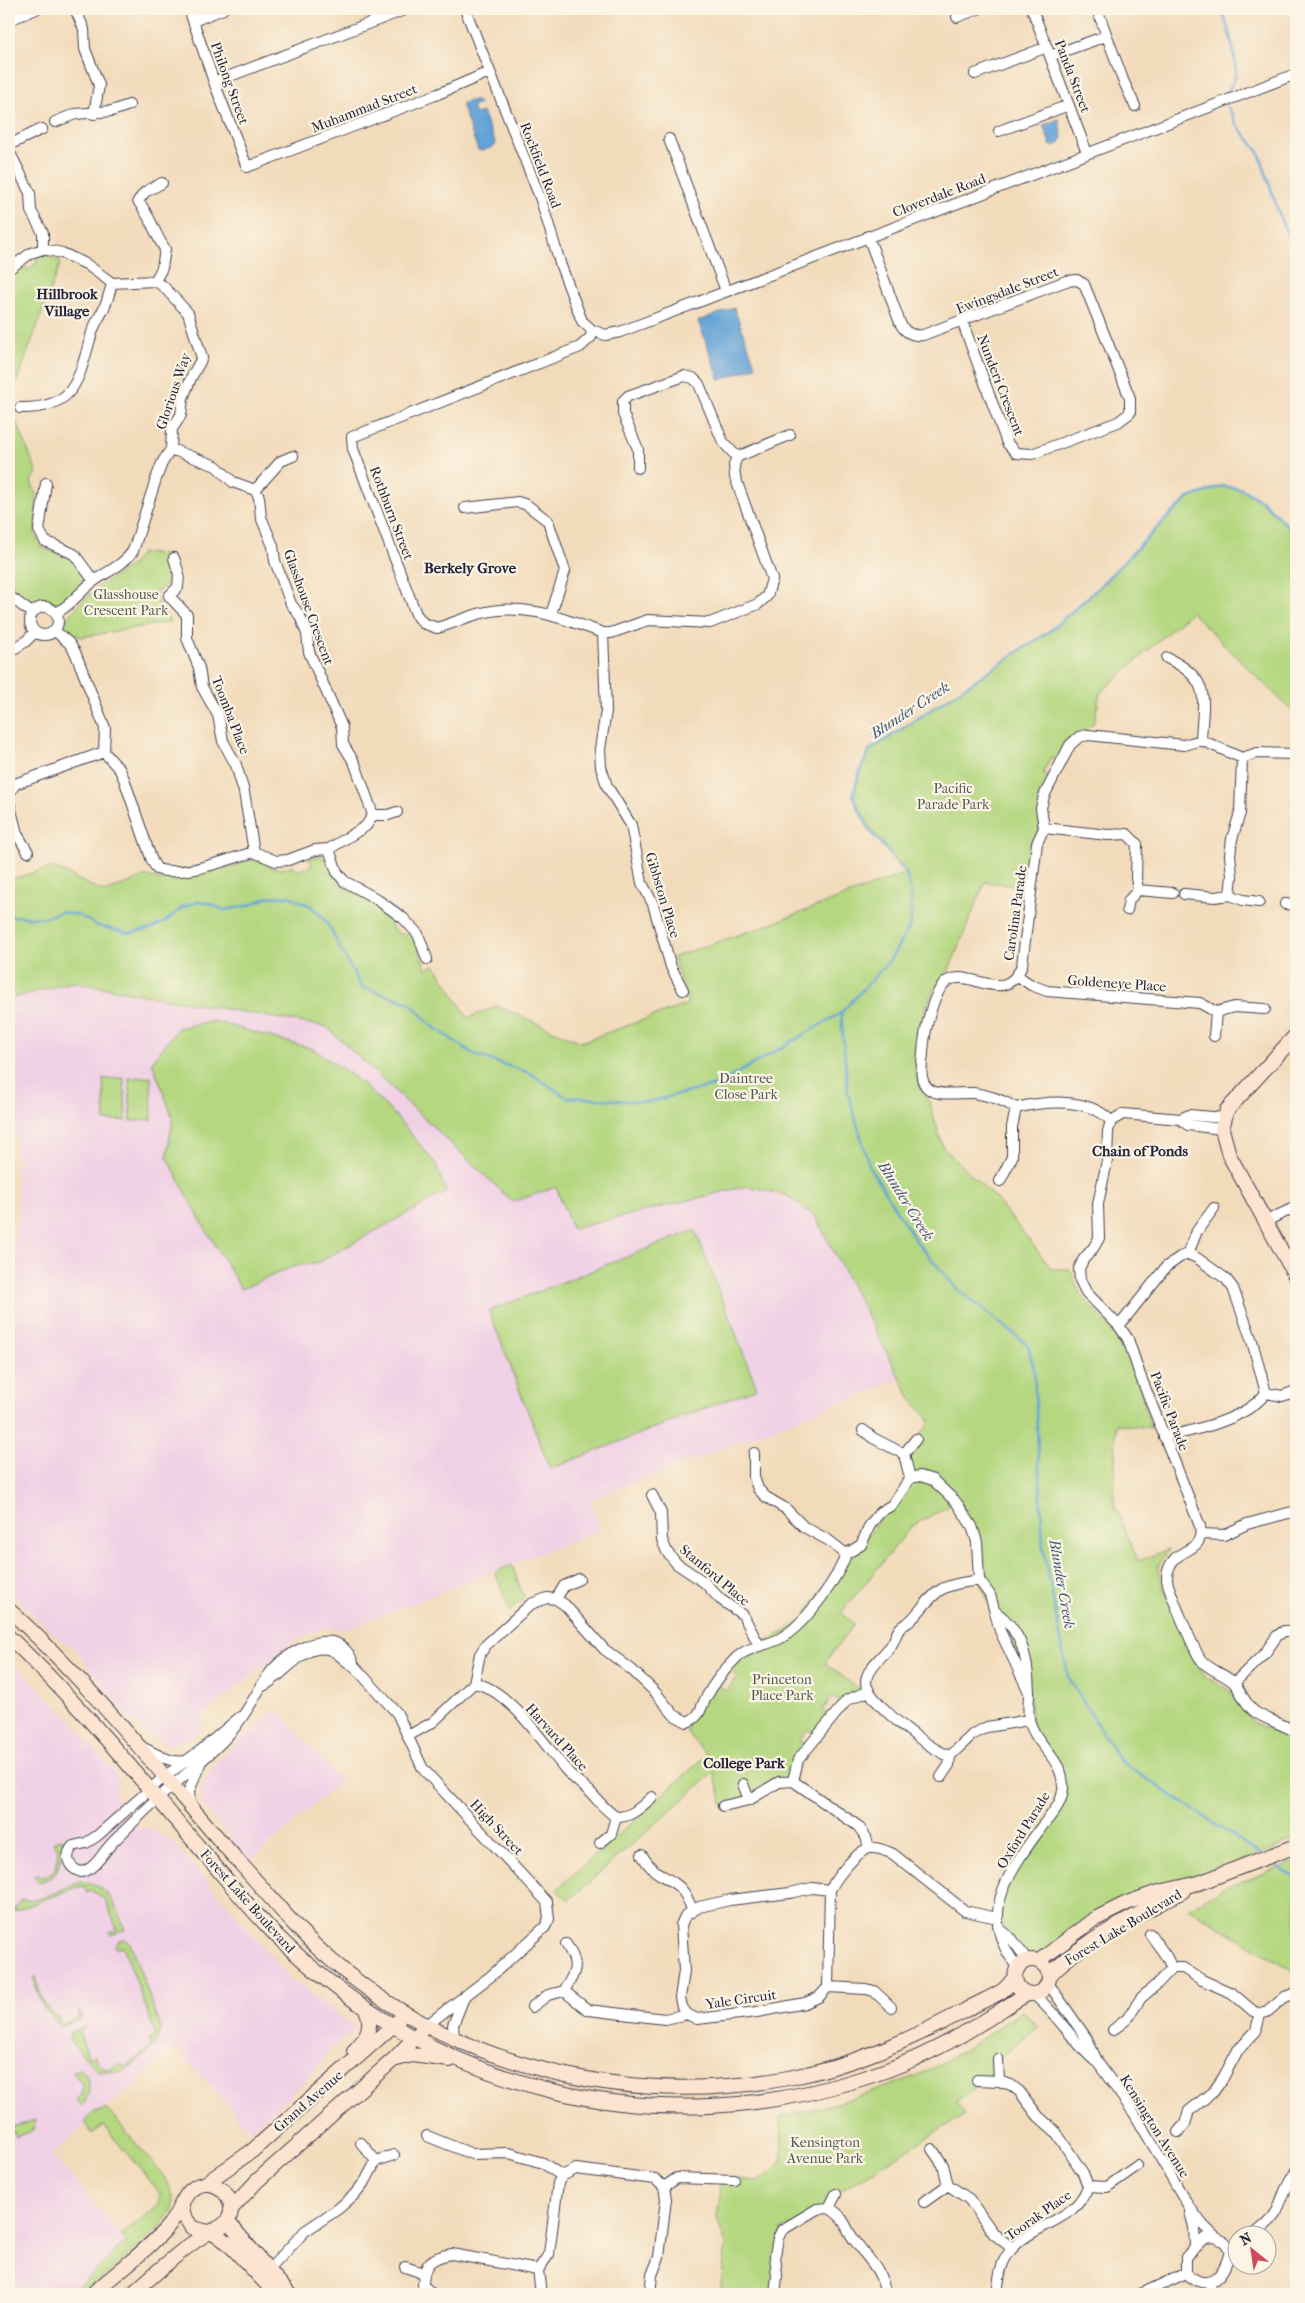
<svg xmlns="http://www.w3.org/2000/svg" width="1305" height="2303" viewBox="0 0 1305 2303" font-family="'IM FELL French Canon',serif">
<style>
.built{fill:#f0d0e5}
.green{fill:#b4d780;stroke:#6b7c5e;fill-rule:evenodd}
.water{fill:#64a3d6;stroke:#436288}
.lines{fill:none;stroke-linecap:round;stroke-linejoin:round}
.stream{stroke:#64a3d6;stroke-width:2.5}
.street-casing{stroke:#413e4e;stroke-width:12}
.secondary-casing{stroke:#413e4e;stroke-width:16}
.street{stroke:#fff;stroke-width:10}
.secondary{stroke:#fde4d1;stroke-width:14}
.labels{text-anchor:middle;stroke-width:4.5;stroke-linejoin:round;paint-order:stroke}
.street-label{font-size:14px;fill:#22223b;stroke:#fcf5e5}
.park-label{font-size:14px;fill:#4e5850;stroke:#fcf5e5}
.neighbourhood-label{font-size:15px;font-weight:bold;fill:#22223b;stroke:#fcf5e5}
.water-label{font-size:15px;font-style:italic;fill:#3c5679;stroke:#fcf5e5}
</style>
<rect width="100%" height="100%" fill="#fcf5e5"/>
<filter id="ink" filterUnits="userSpaceOnUse"><feTurbulence type="fractalNoise" baseFrequency=".02" numOctaves="2"/><feDisplacementMap in="SourceGraphic" scale="10" xChannelSelector="R" yChannelSelector="G"/><feConvolveMatrix kernelMatrix="1 2 1 2 8 2 1 2 1" color-interpolation-filters="sRGB"/></filter>
<filter id="wash" filterUnits="userSpaceOnUse"><feTurbulence type="fractalNoise" baseFrequency=".0096" numOctaves="4" result="noise"/><feDisplacementMap in="SourceGraphic" scale="20" xChannelSelector="R" yChannelSelector="G"/><feGaussianBlur stdDeviation="1.12" result="paint"/><feColorMatrix in="noise" values="0 0 0 0 0 0 0 0 0 0 0 0 0 0 0 0 0 1.4 0 .05"/><feComposite in="paint" operator="in"/></filter>
<g filter="url(#wash)">
<rect width="100%" height="100%" fill="#f2dbbb"/>
<path class="built" d="M72 982 327 1027 513 1202 556 1187 572 1229 747 1186 786 1195 815 1216 901 1379 589 1500 600 1530 344 1630 326 1627 294 1641 206 1712 202 1729 184 1741 167 1745 147 1734 127 1715 75 1649 58 1638 9 1592V1274L18 1216 14 1064 9 1036V999Z
M9 1659 70 1719 114 1772 119 1781 115 1796 141 1829 148 1828 173 1842 290 1978 356 2028 330 2050 304 2083 250 2131 177 2048 52 2154 126 2241 71 2294H9Z
M277 1709 341 1781 251 1861 202 1805 200 1789 215 1763Z"/>
<path class="green" d="M45 255 61 261 9 403V274L24 264 28 270 38 262 34 256Z
M9 419 18 425 37 473 31 481 37 497 35 527 36 537 41 547 71 559 84 577 85 580 80 589 63 604 45 601 24 603 12 595 17 589 9 582V551L12 549 9 538Z
M1222 486 1242 489 1263 502 1296 534V715L1191 612 1100 693 1094 723 1087 729 1076 734 1059 760 1051 757 1043 773 1050 777 1028 886 985 882 949 970 935 988 927 1005 921 1026 917 1051V1077L919 1086 929 1102 943 1147 996 1199 1052 1269H1070L1080 1294 1124 1343 1130 1354 1151 1428 1116 1424 1114 1503 1138 1561 1169 1549 1159 1565V1575L1191 1655 1206 1677 1230 1691 1252 1722 1296 1741V1839L1224 1870 1154 1891 1038 1958 1025 1956 997 1918 1010 1873 1059 1805 1060 1771 1032 1729 1029 1692 979 1580 977 1542 956 1502 912 1526 841 1613 854 1624 825 1663 856 1687 869 1691 847 1700 798 1760 793 1781 723 1806 714 1772 569 1900 556 1890 707 1755 687 1733V1722L737 1658 801 1622 846 1554 861 1545 905 1483 904 1454 931 1422 911 1399 815 1216 786 1195 747 1186 572 1229 556 1187 513 1202 327 1027 72 982 9 999V880L53 867 104 892 147 876 160 880 228 869 250 860 261 861 273 868 282 869 294 865 296 871 312 866 309 858 319 856 326 859 338 883 370 900 386 913 392 928 399 934H413L426 969 435 965 468 1018 497 1006 581 1042 688 1004 673 957 762 927 906 873C894 855 852 815 854 793 855 778 863 763 870 750L1051 630 1094 592 1170 515 1189 498ZM730 1671 737 1676 727 1691 719 1686ZM833 1697 840 1703 830 1716 822 1710ZM808 1729 815 1735 807 1746 799 1740Z
M141 553 169 555 176 576 174 580 156 592C155 607 165 610 170 622L81 637 64 630V622C74 610 86 596 99 586 116 573 129 573 141 553Z
M213 1021 313 1049 357 1079 394 1114 436 1164 446 1192 319 1262 292 1267 241 1289 201 1221 167 1157 173 1118 152 1062 178 1028Z
M151 1077 152 1120 131 1121 129 1078Z
M124 1078 126 1120 105 1121 103 1079Z
M695 1230 757 1388 550 1469 489 1311Z
M512 1565 524 1597 510 1611 495 1572Z
M62 1838C65 1844 64 1846 62 1853 58 1869 58 1877 39 1882L34 1875 37 1873 42 1878 56 1869 58 1850 54 1842Z
M1296 1862V1973L1189 1908 1226 1887Z
M80 1881C108 1883 116 1906 125 1930L111 1935 110 1932 117 1929 105 1899 92 1891 87 1893 84 1886 74 1888 13 1912 22 1899C42 1903 61 1888 80 1881Z
M125 1939 130 1943 160 2025C162 2047 138 2059 122 2072L98 2071 70 2041 68 2037 70 2033 84 2026 85 2028 79 2032 89 2058 95 2055C98 2063 100 2067 110 2069L119 2063 126 2067 151 2046 149 2039 156 2035 123 1946 116 1948 115 1945 119 1940Z
M35 1976C41 1994 43 2010 58 2017L61 2024 79 2018V2010L82 2019 60 2026 43 2007 33 1978Z
M1022 2011 1038 2027 998 2059 999 2081 978 2080 976 2087 956 2102 965 2114 836 2194 829 2208 782 2230 775 2294H720L726 2245 717 2218 722 2178 758 2181 772 2172 780 2163 782 2152 781 2117C827 2106 873 2094 917 2075 955 2059 988 2034 1022 2011Z
M81 2069C91 2078 92 2097 81 2106L76 2100 82 2092V2084L73 2072Z
M106 2108 163 2175 174 2198 173 2210 160 2227 85 2294H71L126 2242 121 2235 158 2206 160 2193 103 2125 92 2134 84 2122 92 2113Z
M35 2120 34 2130 16 2137 14 2132 9 2134V2128Z"/>
<path class="water" d="M475 100 480 104 472 107 475 114 482 112 496 144 495 146 482 151 478 150 462 107V103Z
M1059 119 1062 139 1059 144 1051 146 1043 125Z
M734 308 756 367 720 380 698 321Z"/>
<g class="lines">
<path class="stream" d="M1222 9C1228 29 1236 52 1236 73 1235 81 1230 88 1225 94
M1228 107 1238 126 1259 152 1282 223 1296 247
M9 916 42 918 61 912 78 915 98 926 129 933 150 929 166 921 183 907 197 902 209 903 224 910 247 906 269 897 289 896 311 906 326 921 361 987 410 1003 432 1026 475 1055 530 1073 566 1097 648 1102 717 1085 841 1013
M1260 1854 1120 1761 1068 1677 1043 1547 1034 1369 1028 1345 957 1289 915 1240 870 1168 848 1093 841 1013 890 960 911 924V893L906 873 869 829 853 795 860 771 870 750 1051 630 1094 592 1170 515 1189 498 1222 486 1242 489 1263 502 1296 534
M1271 1861 1296 1879"/>
</g>
</g>
<g filter="url(#ink)">
<g class="lines">
<defs>
<path id="street" d="M75 9 84 29 85 49 99 85 94 114
M189 9 214 82 247 167 438 94 489 72
M465 9 541 200 561 266 582 321 592 330 605 335 620 332 1296 74
M1032 9 1087 153
M1097 9 1123 80 1135 106
M957 17 978 9
M9 20 36 9
M193 21 223 9
M1050 56 1106 36
M975 74 1047 47
M214 82 407 9
M55 122 75 114 112 111 129 105
M999 131 1069 105
M669 139 726 291
M9 145 42 129
M9 151 30 193 31 211 43 233V249
M868 236 900 323C905 333 912 336 923 335L1066 281 1077 280 1084 284 1130 398V413L1118 422 1032 454 1016 453 1007 443 962 321
M9 269 31 253 43 249 62 253 86 264 112 283 155 281 163 286 188 313 202 358 191 378 183 398 181 415 172 429 171 449 162 463 156 479 133 551C122 567 103 573 89 585 77 595 70 606 56 613
M155 281 162 268 165 249C154 233 151 217 138 201L145 192 162 183
M592 330 591 337 580 347 352 437 353 449 416 614 423 623 437 628C451 624 464 618 478 614 522 601 562 618 603 633H611L648 620 710 623 758 604 767 596 772 579 735 477 734 465 737 457
M20 408C75 409 78 381 91 336 93 326 100 317 104 308 108 300 110 291 112 283
M737 457 790 435
M638 468V449L623 414V401L628 396 684 376 693 378 699 384 723 442 737 457
M46 483 39 530 45 541 74 554 94 581
M255 490 281 461 293 456
M465 508 518 502 527 505 548 521 565 571 551 614
M174 558 179 574 178 587 169 596 187 615V638L199 668 202 687 218 715 223 741 236 765 244 792 254 852
M9 596 32 613
M30 621a14 14 0 1 1 28 0a14 14 0 1 1-28 0Z
M54 630 69 643 75 652 105 728 104 752 120 770 124 779 152 861 157 869C184 878 228 859 254 852L276 861 288 860 315 850 329 849 366 826 373 815 355 764 343 744 342 727 309 652 307 634 300 616 291 604 275 561 273 546 261 517 259 497 255 490 233 482 216 466 171 449
M603 633 606 711 600 749 601 767 607 786 631 825 642 883 653 904 671 967 683 990
M9 652 25 642 35 632
M1167 658C1212 680 1203 697 1201 740
M9 794 15 784 104 752
M9 802 17 834 28 852
M373 815H388L397 812
M1044 828 1108 835 1127 834 1137 844 1136 877 1138 890
M329 849 337 872 344 881 375 898 403 918 418 934 427 959
M1184 894 1215 897 1230 895 1243 900 1259 902
M1230 895 1232 876 1230 855 1232 839 1240 813 1242 758
M1285 904 1296 905
M1127 910 1129 900 1138 890 1173 893
M1018 976 1031 985 1047 991 1200 1003 1216 1012 1234 1007 1265 1009
M1214 1036 1216 1012
M1180 1119 1189 1115 1224 1118
M1111 1121C1088 1097 1046 1101 1016 1108 1003 1100 989 1095 973 1093 961 1092 939 1097 929 1089 918 1081 922 1065 923 1053 924 1035 932 989 949 980 972 969 1006 1007 1022 965L1037 843 1044 828 1041 808 1044 796 1070 745 1079 737 1088 735 1184 745 1201 740 1242 758 1257 753 1296 754
M1222 1129 1188 1125 1180 1119 1123 1114 1111 1121 1108 1131 1107 1161 1098 1204 1099 1238 1094 1247 1083 1260 1079 1269 1080 1280 1086 1292 1119 1326 1128 1339 1140 1375 1200 1526C1205 1554 1177 1546 1169 1568 1168 1570 1167 1576 1167 1579 1167 1587 1195 1652 1201 1660 1210 1671 1226 1674 1235 1684 1242 1693 1245 1705 1255 1712 1267 1720 1283 1724 1296 1732
M1000 1181 1012 1157V1127L1016 1108
M1266 1221 1296 1207
M1188 1254 1197 1231 1214 1208
M1119 1326 1166 1267 1180 1257 1188 1254 1197 1258 1226 1279 1233 1288 1252 1341 1266 1393C1245 1420 1196 1430 1164 1437
M1266 1393 1282 1396 1296 1391
M863 1430 873 1438 904 1454
M754 1453V1477L758 1489 766 1497 786 1509 804 1527 828 1540 846 1554
M910 1478 904 1454 916 1439
M652 1495 661 1513 662 1540 667 1552 677 1564 704 1582 720 1599 743 1615 759 1645
M1202 1534 1224 1535 1247 1524 1296 1511
M979 1580C967 1582 953 1583 942 1589 930 1596 922 1609 912 1619 909 1623 904 1624 900 1628 896 1633 895 1639 892 1644 885 1655 866 1668 866 1682 866 1701 931 1751 950 1756L972 1735 987 1727 1029 1720
M556 1599 564 1586 579 1579
M996 1612C1023 1632 1028 1659 1029 1692 1029 1702 1027 1714 1030 1723 1037 1747 1064 1759 1063 1789 1062 1804 1051 1815 1043 1825 1019 1858 983 1902 1004 1945 1007 1953 1013 1960 1017 1968
M474 1683C509 1689 544 1744 566 1770 573 1778 581 1784 589 1791 598 1800 605 1810 616 1817
M1234 1683 1265 1653 1277 1636 1284 1631H1296
M263 1686C284 1677 303 1641 331 1650 339 1653 345 1662 354 1666L397 1713 423 1769 547 1902 549 1919 545 1927 491 1976 427 2025
M240 1717 201 1750 164 1777 97 1836 86 1843 73 1846C64 1856 68 1868 81 1872 95 1870 103 1852 113 1842 132 1823 151 1804 171 1787 191 1769 212 1754 230 1733 244 1718 256 1694 267 1677 279 1659 310 1638 332 1642 343 1644 351 1655 354 1666
M408 1736 433 1722 474 1683 480 1654 486 1645 531 1604 547 1598 556 1599 565 1605 604 1649 632 1670 655 1692 674 1715 687 1722C701 1717 700 1708 707 1696 714 1683 727 1667 737 1657 750 1646 765 1646 779 1639 803 1627 838 1579 846 1554L861 1545 870 1525 880 1512 892 1505 910 1478 920 1476 933 1480 956 1502 972 1526 977 1542 979 1580 990 1595 1000 1631 1029 1692
M140 1746C153 1752 170 1764 185 1761
M941 1777 949 1765 950 1756
M793 1781 858 1826 866 1837 869 1848
M743 1784 749 1800
M723 1806 749 1800 779 1782 793 1781 798 1760 847 1700 869 1691
M190 1807 189 1791 200 1764
M600 1843 611 1834 616 1817C632 1817 641 1807 652 1797
M642 1855C652 1872 659 1873 674 1883 684 1889 688 1900 692 1909
M830 1890 812 1888 790 1893 730 1900 699 1907 685 1916 681 1925 684 1971 680 1998 682 2007 687 2014 697 2019 757 2012 805 2003 819 1997 828 1987 830 1890C836 1878 858 1849 871 1848 879 1847 886 1851 893 1854L965 1911 997 1918
M1000 1930 1012 1939 1027 1960
M1150 1934 1166 1956 1172 1968
M1048 1983 1087 2039 1098 2063 1134 2113 1188 2205 1203 2225 1215 2237 1225 2242 1230 2251C1224 2276 1209 2294 1186 2273V2257L1205 2238 1215 2237
M828 1987 866 1989 874 1991 891 2007
M564 1991 588 2010 665 2019 687 2014
M1033 1994C1057 2013 1072 2041 1095 2061
M532 2007 548 1995 564 1991C576 1971 580 1965 566 1944
M1113 2030 1127 2019 1141 1998 1156 1985 1172 1968H1183L1202 1980 1232 1993 1253 2011 1260 2014 1267 2012 1285 1997 1296 1993
M454 2037 453 2025 465 1995
M977 2080 999 2081 998 2059
M1178 2132 1185 2124 1189 2111 1214 2091 1223 2078 1238 2050 1256 2031 1260 2014
M427 2136 472 2154 509 2153 543 2163 562 2176
M361 2143 376 2161 394 2155
M932 2149 943 2165 948 2185 969 2199 994 2234 1012 2248
M1088 2186 1107 2187 1137 2166
M664 2187 677 2178 734 2180
M924 2202 948 2185
M829 2208C846 2217 844 2227 855 2241 870 2262 880 2267 886 2294
M1190 2212 1194 2227 1195 2246
M1252 2236C1261 2229 1272 2221 1277 2211 1283 2197 1286 2184 1296 2172
M405 2267 423 2273
M265 2274 305 2231 338 2209 354 2195 366 2180 376 2161
M1209 2283 1213 2294
M432 2294 423 2285C423 2263 432 2257 452 2254L538 2270
M541 2294 538 2270 549 2254 558 2183 562 2176 576 2169 655 2179 664 2187 666 2199 659 2257 652 2275 650 2294
M775 2294 777 2276 775 2255 778 2238 782 2230 817 2209 829 2208 836 2194
M997 2294C999 2281 999 2268 1006 2257 1026 2223 1075 2225 1088 2186L1083 2173 1056 2132 1038 2116 1019 2091 1011 2085 999 2081
M1141 2294 1186 2273"/>
<path id="secondary" d="M1296 1035 1227 1110 1222 1129 1229 1155 1296 1277
M9 1610C92 1685 164 1778 239 1862 269 1895 297 1931 331 1960 455 2067 628 2108 788 2078 851 2066 908 2041 964 2011 975 2004 991 1998 1002 1991 1006 1988 1011 1982 1014 1978
M9 1637C77 1701 137 1775 198 1846 224 1876 248 1907 275 1934 435 2092 656 2147 870 2076 910 2063 946 2045 981 2023 997 2014 1011 2002 1028 1994
M1015 1977a17 17 0 1 1 34 0a17 17 0 1 1-34 0Z
M1039 1961 1093 1920 1127 1903 1155 1893 1199 1883 1296 1846
M1049 1976C1079 1942 1142 1913 1183 1891
M354 2051C366 2039 374 2026 366 2009
M393 2060 412 2055 450 2060
M206 2183 252 2151 398 2021
M182 2205 183 2214 192 2228 209 2232
M231 2209 257 2181 393 2060 420 2032
M227 2221 289 2294
M213 2232 229 2244 276 2294
M92 2294C117 2272 147 2251 169 2225 181 2211 185 2182 208 2184 225 2185 237 2205 228 2220 222 2229 214 2229 206 2234 179 2251 156 2273 132 2294"/>
</defs>
<use href="#street" class="street-casing"/>
<use href="#secondary" class="secondary-casing"/>
<use href="#street" class="street"/>
<use href="#secondary" class="secondary"/>
</g>
</g>
<g class="labels">
<g class="street-label">
<text transform="translate(1073 76) rotate(69)" y="5">Panda Street</text>
<text transform="translate(230 83) rotate(70)" y="5">Philong Street</text>
<text transform="translate(364 108) rotate(-21)" y="5">Muhammad Street</text>
<text transform="translate(541 165) rotate(69)" y="5">Rockfield Road</text>
<text transform="translate(939 195) rotate(-21)" y="5">Cloverdale Road</text>
<text transform="translate(1007 290) rotate(-21)" y="5">Ewingsdale Street</text>
<text transform="translate(1001 385) rotate(69)" y="5">Nunderi Crescent</text>
<text transform="translate(173 391) rotate(-71)" y="5">Glorious Way</text>
<text transform="translate(392 513) rotate(69)" y="5">Rothburn Street</text>
<text transform="translate(309 607) rotate(70)" y="5">Glasshouse Crescent</text>
<text transform="translate(231 715) rotate(69)" y="5">Toomba Place</text>
<text transform="translate(663 895) rotate(73)" y="5">Gibbston Place</text>
<text transform="translate(1015 913) rotate(-82)" y="5">Carolina Parade</text>
<text transform="translate(1117 983) rotate(4)" y="5">Goldeneye Place</text>
<text transform="translate(1170 1411) rotate(69)" y="5">Pacific Parade</text>
<text transform="translate(715 1575) rotate(40)" y="5">Stanford Place</text>
<text transform="translate(557 1737) rotate(48)" y="5">Harvard Place</text>
<text transform="translate(497 1827) rotate(47)" y="5">High Street</text>
<text transform="translate(1023 1830) rotate(-58)" y="5">Oxford Parade</text>
<text transform="translate(248 1901) rotate(48)" y="5">Forest Lake Boulevard</text>
<text transform="translate(1123 1927) rotate(-31)" y="5">Forest Lake Boulevard</text>
<text transform="translate(741 1999) rotate(-8)" y="5">Yale Circuit</text>
<text transform="translate(308 2101) rotate(-41)" y="5">Grand Avenue</text>
<text transform="translate(1155 2126) rotate(58)" y="5">Kensington Avenue</text>
<text transform="translate(1038 2215) rotate(-35)" y="5">Toorak Place</text>
</g>
<g class="park-label">
<text x="126" y="599">Glasshouse<tspan x="126" dy="16">Crescent Park</tspan></text>
<text x="953" y="793">Pacific<tspan x="953" dy="16">Parade Park</tspan></text>
<text x="746" y="1083">Daintree<tspan x="746" dy="16">Close Park</tspan></text>
<text x="782" y="1684">Princeton<tspan x="782" dy="16">Place Park</tspan></text>
<text x="825" y="2147">Kensington<tspan x="825" dy="16">Avenue Park</tspan></text>
</g>
<g class="neighbourhood-label">
<text x="67" y="299">Hillbrook<tspan x="67" dy="17">Village</tspan></text>
<text x="470" y="573">Berkely Grove</text>
<text x="1140" y="1156">Chain of Ponds</text>
<text x="744" y="1768">College Park</text>
</g>
<g class="water-label">
<text transform="translate(910 710) rotate(-33)" y="5">Blunder Creek</text>
<text transform="translate(906 1201) rotate(58)" y="5">Blunder Creek</text>
<text transform="translate(1062 1584) rotate(80)" y="5">Blunder Creek</text>
</g>
</g>
<rect width="1305" height="2303" fill="none" stroke="#fcf5e5" stroke-width="30"/>
<g transform="translate(1252 2250) rotate(330)"><circle r="24" fill="#fcf5e5" stroke="#a5a1a1"/>
<path d="M0-4L9 19L0 12L-9 19Z" fill="#d1495b"/>
<text y="-8" font-size="14" font-weight="bold" text-anchor="middle" fill="#22223b">N</text>
</g>
</svg>
